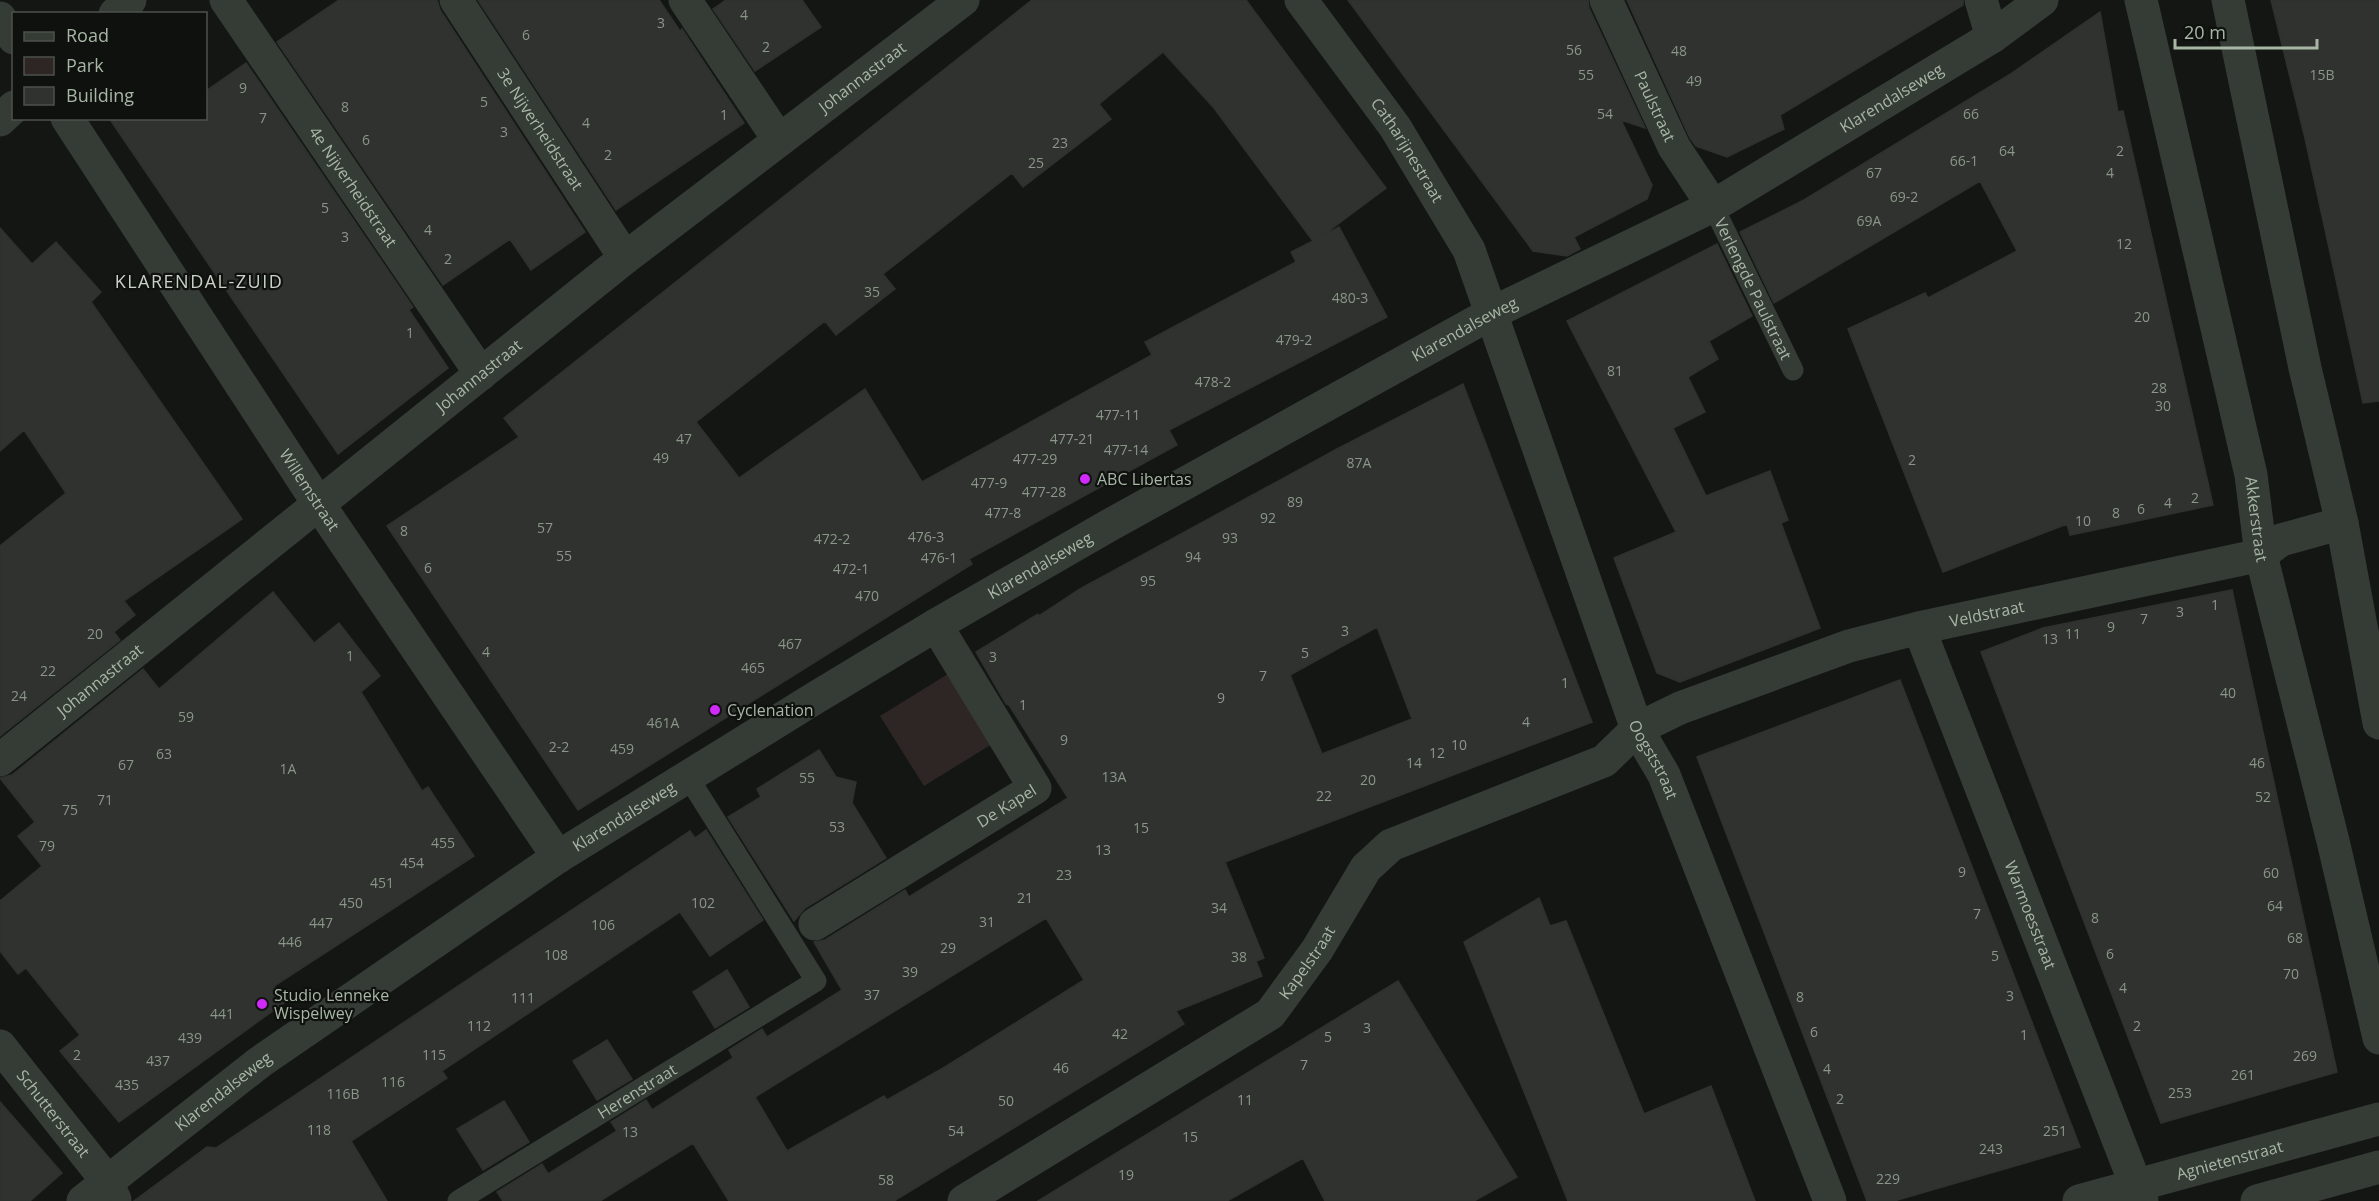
<svg xmlns="http://www.w3.org/2000/svg" width="2379" height="1201" viewBox="0 0 2379 1201" font-family="'Open Sans',sans-serif">
<style>
.green{fill:#2e2624}
.building{fill:#2f322f;stroke:#2e322e;stroke-width:1.5;fill-rule:evenodd}
.lines{fill:none;stroke-linecap:round;stroke-linejoin:round}
.lane{stroke:#353b35;stroke-width:21}
.street{stroke:#353b35;stroke-width:33}
.poi-dot{fill:#d029f9;stroke:#0f110f;stroke-width:2}
.labels{text-anchor:middle;stroke-width:4.5;stroke-linejoin:round;paint-order:stroke}
.number-label{font-size:14px;fill:#8a9688}
.street-label{font-size:16px;fill:#a8b7a5;stroke:#0f110f}
.poi-label{font-size:16px;fill:#a8b7a5;stroke:#0f110f;text-anchor:start}
.neighbourhood-label{font-size:18px;letter-spacing:1.5px;fill:#c8d2c6;stroke:#0f110f}
</style>
<rect width="100%" height="100%" fill="#141614"/>
<path class="green" d="M948 674 992 744 924 786 880 716Z"/>
<path class="building" d="M339 0H437L440 10 585 232 531 270 510 239 443 285 277 42Z
M478 0H659L680 31 682 29 744 123 616 210Z
M726 0H802L821 27 755 71 713 9Z
M1032 0H1246L1386 188 1322 236 1339 227 1387 317 1169 430 1177 445 969 559 972 564 578 810 387 526 519 437 504 418ZM1163 52 1214 108 1313 241 1291 252 1296 262 1145 342 1152 355 922 482 865 389 739 478 696 422 825 321 836 335 895 289 883 274 1012 173 1023 187 1111 119 1099 104Z
M1348 0H1588L1589 8 1645 128 1621 120 1652 185 1647 199 1574 237 1580 249 1567 256 1533 251Z
M1627 0H1963V5L1780 115 1784 129 1727 157 1696 146 1690 138Z
M2271 0H2379V401L2363 403 2305 138Z
M2100 12 2118 112 2123 111 2213 505 2070 535 2067 524 1943 572 1848 329 1925 293 1928 298 2017 251 1980 181 1774 303 1740 232 1804 200 2009 75Z
M246 63 413 307 409 310 448 368 338 454 109 118H206V91Z
M0 228 32 264 56 242 101 292 91 302 242 519 124 601 135 615 114 632 120 640 0 736V546L66 493 24 430 0 451Z
M1717 244 1752 316 1709 341 1718 359 1688 377 1705 412 1673 428 1706 496 1770 471 1788 520 1781 523 1820 628 1680 682 1657 673 1614 558 1676 532 1567 321Z
M1463 384 1592 722 1225 862 1264 958 1256 961 1262 976 1176 1011 1184 1024 894 1201H729L693 1143 600 1201H503L497 1192 542 1164 548 1174 617 1131 611 1122 646 1100 652 1110 733 1058 729 1050 762 1029 767 1037 842 990 814 942 825 940 905 890 909 897 1068 798 1009 705 1006 704 976 652 1038 614 1039 616 1080 589 1337 449ZM1377 627 1412 719 1322 754 1290 675ZM1046 918 1084 980 945 1067 887 1100 884 1096 787 1151 755 1097Z
M2232 590 2337 1072 2161 1123 1981 652 2043 628Z
M273 592 314 643 339 623 380 676 361 692 422 791 428 787 474 856 274 986 285 1002 119 1122 60 1051 80 1035 26 968 18 974 0 951V901L42 866 18 836 35 822 0 778 12 775 143 669 159 689Z
M1900 680 2080 1147 1894 1201H1867L1697 757Z
M819 750 836 777 856 782 852 803 886 858 805 908 794 921 728 817 761 797 757 789Z
M706 830 763 920 710 956 680 912 442 1071 447 1078 351 1141 387 1201H134L207 1147 216 1148 690 831 695 838Z
M1539 898 1550 926 1566 921 1644 1114 1711 1086 1755 1201H1568L1464 942Z
M727 970 749 1007 715 1028 693 992Z
M1398 981 1517 1177 1474 1201H1325L1303 1158 1227 1201H1038Z
M607 1040 632 1079 597 1100 573 1061Z
M504 1101 529 1142 483 1170 457 1129Z
M0 1102 62 1173 30 1201H0Z"/>
<g class="lines">
<g class="lane">
<path id="s1" d="M1713 206 1793 370"/>
<path id="s2" d="M458 1201 816 981 688 777"/>
</g>
<g class="street">
<path id="s3" d="M226 0 481 374"/>
<path id="s4" d="M456 0 625 258"/>
<path d="M685 0 779 140"/>
<path id="s5" d="M1301 0 1395 127 1469 250 1637 729 1664 775 1830 1201"/>
<path id="s6" d="M1606 0 1674 147 1713 206"/>
<path d="M1981 0 1992 37"/>
<path id="s7" d="M2141 0 2251 475 2261 555 2333 841 2379 1038"/>
<path d="M2228 0 2305 368 2342 523 2379 723"/>
<path d="M115 14 130 0"/>
<path d="M0 18 14 38"/>
<path id="s8" d="M67 118 318 503 558 857"/>
<path d="M0 120 14 107"/>
<path id="s9" d="M1919 628 2142 1201"/>
<path id="s10" d="M0 760 625 258 963 0"/>
<path id="s11" d="M815 924 1035 788 936 625"/>
<path id="s12" d="M0 1046 107 1181 115 1200"/>
<path id="s13" d="M83 1201 260 1062 558 857 815 698 936 625 1108 526 1492 313 1713 206 1992 37 2042 0"/>
<path id="s14" d="M964 1201 1270 1014 1317 950 1366 868 1391 845 1604 761 1637 729 1680 708 1849 646 1919 628 2261 555 2281 540 2342 523"/>
<path id="s15" d="M2079 1201 2379 1119"/>
<path d="M2257 1201 2379 1167"/>
</g>
</g>
<g class="poi-dot">
<circle cx="1085" cy="479" r="6"/>
<circle cx="715" cy="710" r="6"/>
<circle cx="262" cy="1004" r="6"/>
</g>
<g class="labels">
<g class="number-label">
<text x="744" y="20">4</text>
<text x="661" y="28">3</text>
<text x="526" y="40">6</text>
<text x="766" y="52">2</text>
<text x="1574" y="55">56</text>
<text x="1679" y="56">48</text>
<text x="1586" y="80">55</text>
<text x="2322" y="80">15B</text>
<text x="1694" y="86">49</text>
<text x="243" y="93">9</text>
<text x="484" y="107">5</text>
<text x="345" y="112">8</text>
<text x="1605" y="119">54</text>
<text x="1971" y="119">66</text>
<text x="724" y="120">1</text>
<text x="263" y="123">7</text>
<text x="586" y="128">4</text>
<text x="504" y="137">3</text>
<text x="366" y="145">6</text>
<text x="1060" y="148">23</text>
<text x="2007" y="156">64</text>
<text x="2120" y="156">2</text>
<text x="608" y="160">2</text>
<text x="1964" y="166">66-1</text>
<text x="1036" y="168">25</text>
<text x="1874" y="178">67</text>
<text x="2110" y="178">4</text>
<text x="1904" y="202">69-2</text>
<text x="325" y="213">5</text>
<text x="1869" y="226">69A</text>
<text x="428" y="235">4</text>
<text x="345" y="242">3</text>
<text x="2124" y="249">12</text>
<text x="448" y="264">2</text>
<text x="872" y="297">35</text>
<text x="1350" y="303">480-3</text>
<text x="2142" y="322">20</text>
<text x="410" y="338">1</text>
<text x="1294" y="345">479-2</text>
<text x="1615" y="376">81</text>
<text x="1213" y="387">478-2</text>
<text x="2159" y="393">28</text>
<text x="2163" y="411">30</text>
<text x="1118" y="420">477-11</text>
<text x="684" y="444">47</text>
<text x="1072" y="444">477-21</text>
<text x="1126" y="455">477-14</text>
<text x="661" y="463">49</text>
<text x="1035" y="464">477-29</text>
<text x="1912" y="465">2</text>
<text x="1359" y="468">87A</text>
<text x="989" y="488">477-9</text>
<text x="1044" y="497">477-28</text>
<text x="2195" y="503">2</text>
<text x="1295" y="507">89</text>
<text x="2168" y="508">4</text>
<text x="2141" y="514">6</text>
<text x="1003" y="518">477-8</text>
<text x="2116" y="518">8</text>
<text x="1268" y="523">92</text>
<text x="2083" y="526">10</text>
<text x="545" y="533">57</text>
<text x="404" y="536">8</text>
<text x="926" y="542">476-3</text>
<text x="1230" y="543">93</text>
<text x="832" y="544">472-2</text>
<text x="564" y="561">55</text>
<text x="1193" y="562">94</text>
<text x="939" y="563">476-1</text>
<text x="428" y="573">6</text>
<text x="851" y="574">472-1</text>
<text x="1148" y="586">95</text>
<text x="867" y="601">470</text>
<text x="2215" y="610">1</text>
<text x="2180" y="617">3</text>
<text x="2144" y="624">7</text>
<text x="2111" y="632">9</text>
<text x="1345" y="636">3</text>
<text x="95" y="639">20</text>
<text x="2073" y="639">11</text>
<text x="2050" y="644">13</text>
<text x="790" y="649">467</text>
<text x="486" y="657">4</text>
<text x="1305" y="658">5</text>
<text x="350" y="661">1</text>
<text x="993" y="662">3</text>
<text x="753" y="673">465</text>
<text x="48" y="676">22</text>
<text x="1263" y="681">7</text>
<text x="1565" y="688">1</text>
<text x="2228" y="698">40</text>
<text x="19" y="701">24</text>
<text x="1221" y="703">9</text>
<text x="1023" y="710">1</text>
<text x="186" y="722">59</text>
<text x="1526" y="727">4</text>
<text x="663" y="728">461A</text>
<text x="1064" y="745">9</text>
<text x="1459" y="750">10</text>
<text x="559" y="752">2-2</text>
<text x="622" y="754">459</text>
<text x="1437" y="758">12</text>
<text x="164" y="759">63</text>
<text x="1414" y="768">14</text>
<text x="2257" y="768">46</text>
<text x="126" y="770">67</text>
<text x="288" y="774">1A</text>
<text x="1114" y="782">13A</text>
<text x="807" y="783">55</text>
<text x="1368" y="785">20</text>
<text x="1324" y="801">22</text>
<text x="2263" y="802">52</text>
<text x="105" y="805">71</text>
<text x="70" y="815">75</text>
<text x="837" y="832">53</text>
<text x="1141" y="833">15</text>
<text x="443" y="848">455</text>
<text x="47" y="851">79</text>
<text x="1103" y="855">13</text>
<text x="412" y="868">454</text>
<text x="1962" y="877">9</text>
<text x="2271" y="878">60</text>
<text x="1064" y="880">23</text>
<text x="382" y="888">451</text>
<text x="1025" y="903">21</text>
<text x="351" y="908">450</text>
<text x="703" y="908">102</text>
<text x="2275" y="911">64</text>
<text x="1219" y="913">34</text>
<text x="1977" y="919">7</text>
<text x="2095" y="923">8</text>
<text x="987" y="927">31</text>
<text x="321" y="928">447</text>
<text x="603" y="930">106</text>
<text x="2295" y="943">68</text>
<text x="290" y="947">446</text>
<text x="948" y="953">29</text>
<text x="2110" y="959">6</text>
<text x="556" y="960">108</text>
<text x="1995" y="961">5</text>
<text x="1239" y="962">38</text>
<text x="910" y="977">39</text>
<text x="2291" y="979">70</text>
<text x="2123" y="993">4</text>
<text x="872" y="1000">37</text>
<text x="2010" y="1001">3</text>
<text x="1800" y="1002">8</text>
<text x="523" y="1003">111</text>
<text x="222" y="1019">441</text>
<text x="479" y="1031">112</text>
<text x="2137" y="1031">2</text>
<text x="1367" y="1033">3</text>
<text x="1814" y="1037">6</text>
<text x="1120" y="1039">42</text>
<text x="2024" y="1040">1</text>
<text x="1328" y="1042">5</text>
<text x="190" y="1043">439</text>
<text x="77" y="1060">2</text>
<text x="434" y="1060">115</text>
<text x="2305" y="1061">269</text>
<text x="158" y="1066">437</text>
<text x="1304" y="1070">7</text>
<text x="1061" y="1073">46</text>
<text x="1827" y="1074">4</text>
<text x="2243" y="1080">261</text>
<text x="393" y="1087">116</text>
<text x="127" y="1090">435</text>
<text x="2180" y="1098">253</text>
<text x="343" y="1099">116B</text>
<text x="1840" y="1104">2</text>
<text x="1245" y="1105">11</text>
<text x="1006" y="1106">50</text>
<text x="319" y="1135">118</text>
<text x="956" y="1136">54</text>
<text x="2055" y="1136">251</text>
<text x="630" y="1137">13</text>
<text x="1190" y="1142">15</text>
<text x="1991" y="1154">243</text>
<text x="1126" y="1180">19</text>
<text x="1888" y="1184">229</text>
<text x="886" y="1185">58</text>
</g>
<g class="street-label">
<text dy="6" stroke="none"><textPath href="#s10" startOffset="1100">Johannastraat</textPath></text>
<text dy="6" stroke="none"><textPath href="#s13" startOffset="2122">Klarendalseweg</textPath></text>
<text dy="6" stroke="none"><textPath href="#s6" startOffset="117">Paulstraat</textPath></text>
<text dy="6" stroke="none"><textPath href="#s4" startOffset="154">3e Nijverheidstraat</textPath></text>
<text dy="6" stroke="none"><textPath href="#s5" startOffset="184">Catharijnestraat</textPath></text>
<text dy="6" stroke="none"><textPath href="#s3" startOffset="226">4e Nijverheidstraat</textPath></text>
<text dy="6" stroke="none"><textPath href="#s1" startOffset="92">Verlengde Paulstraat</textPath></text>
<text dy="6" stroke="none"><textPath href="#s13" startOffset="1636">Klarendalseweg</textPath></text>
<text dy="6" stroke="none"><textPath href="#s10" startOffset="614">Johannastraat</textPath></text>
<text dy="6" stroke="none"><textPath href="#s8" startOffset="444">Willemstraat</textPath></text>
<text dy="6" stroke="none"><textPath href="#s7" startOffset="532">Akkerstraat</textPath></text>
<text dy="6" stroke="none"><textPath href="#s13" startOffset="1150">Klarendalseweg</textPath></text>
<text dy="6" stroke="none"><textPath href="#s14" startOffset="1212">Veldstraat</textPath></text>
<text dy="6" stroke="none"><textPath href="#s10" startOffset="128">Johannastraat</textPath></text>
<text dy="6" stroke="none"><textPath href="#s5" startOffset="844">Oogststraat</textPath></text>
<text dy="6" stroke="none"><textPath href="#s11" startOffset="225">De Kapel</textPath></text>
<text dy="6" stroke="none"><textPath href="#s13" startOffset="664">Klarendalseweg</textPath></text>
<text dy="6" stroke="none"><textPath href="#s9" startOffset="308">Warmoesstraat</textPath></text>
<text dy="6" stroke="none"><textPath href="#s14" startOffset="422">Kapelstraat</textPath></text>
<text dy="6" stroke="none"><textPath href="#s13" startOffset="178">Klarendalseweg</textPath></text>
<text dy="6" stroke="none"><textPath href="#s2" startOffset="210">Herenstraat</textPath></text>
<text dy="6" stroke="none"><textPath href="#s12" startOffset="86">Schutterstraat</textPath></text>
<text dy="6" stroke="none"><textPath href="#s15" startOffset="156">Agnietenstraat</textPath></text>
</g>
<g class="poi-label">
<text x="1097" y="485">ABC Libertas</text>
<text x="727" y="716">Cyclenation</text>
<text x="274" y="1001">Studio Lenneke<tspan x="274" dy="18">Wispelwey</tspan></text>
</g>
<g class="neighbourhood-label">
<text x="199" y="288">KLARENDAL-ZUID</text>
</g>
</g>
<rect x="12" y="12" width="195" height="108" fill="#0f110f" stroke="#4c534b" stroke-width="1.5"/>
<rect x="24" y="32" width="30" height="9" fill="#353b35" stroke="#4c534b" stroke-width="1.5"/>
<text x="66" y="42" font-size="18" fill="#a8b7a5">Road</text>
<rect x="24" y="57" width="30" height="18" fill="#2e2624" stroke="#4c534b" stroke-width="1.5"/>
<text x="66" y="72" font-size="18" fill="#a8b7a5">Park</text>
<rect x="24" y="87" width="30" height="18" fill="#2f322f" stroke="#4c534b" stroke-width="1.5"/>
<text x="66" y="102" font-size="18" fill="#a8b7a5">Building</text>
<path d="M2175 39v9h142v-9" fill="none" stroke="#a8b7a5" stroke-width="3"/>
<text x="2184" y="39" font-size="18" fill="#a8b7a5" stroke="#0f110f" stroke-width="4.5" paint-order="stroke">20 m</text>
</svg>
